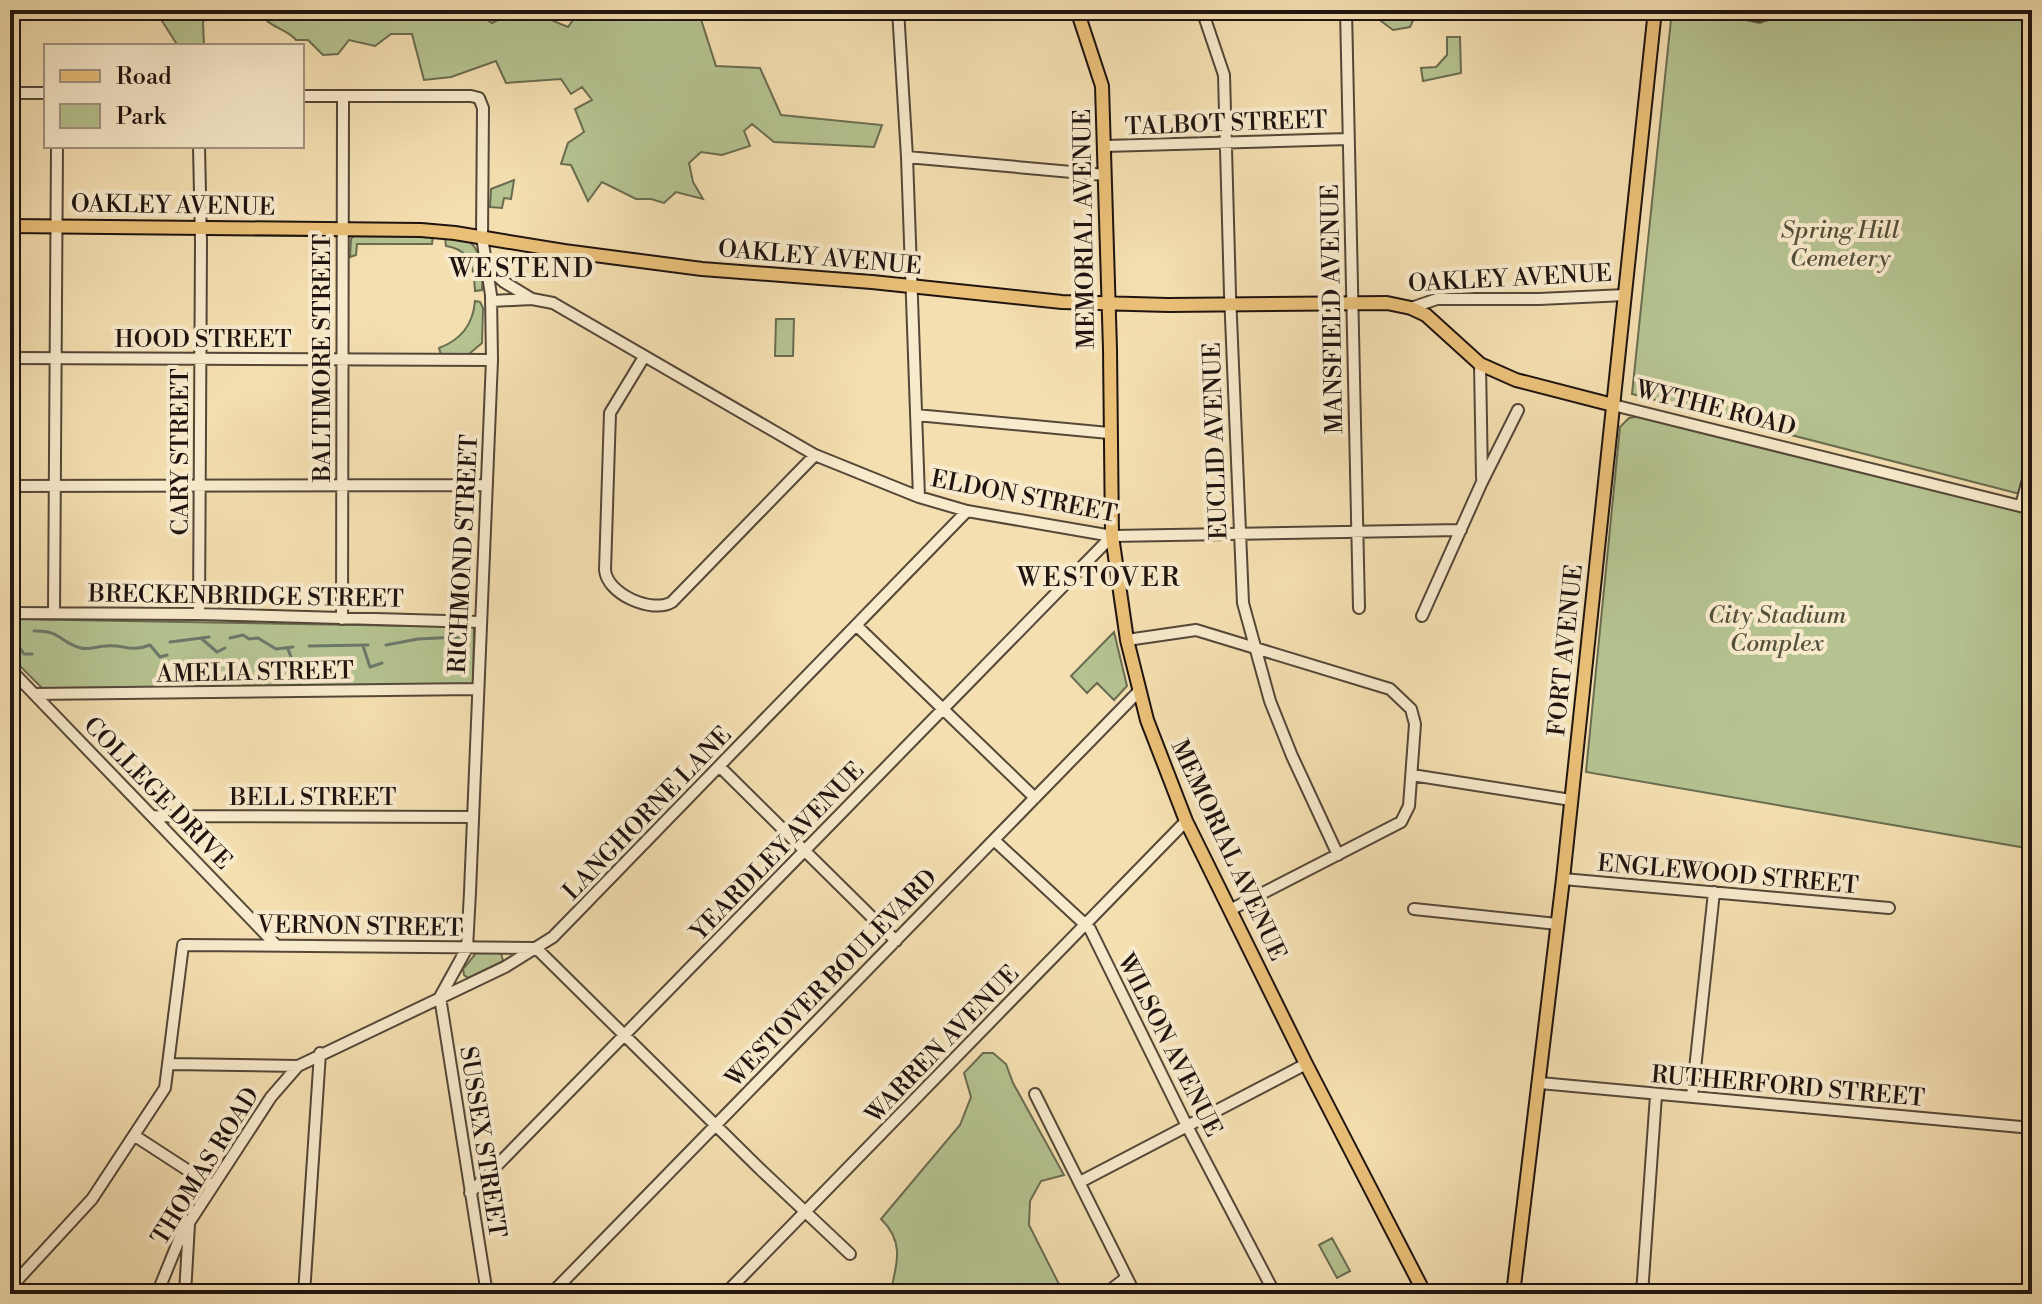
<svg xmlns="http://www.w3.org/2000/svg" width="2042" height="1304" viewBox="0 0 2042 1304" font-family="'Libre Bodoni',serif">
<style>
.green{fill:#b5c391;stroke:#6a6c50;stroke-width:2}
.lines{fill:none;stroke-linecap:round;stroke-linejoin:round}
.stream{stroke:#6a796b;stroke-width:3}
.minor-casing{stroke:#544738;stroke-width:14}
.major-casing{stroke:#1f1410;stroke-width:16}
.minor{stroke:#f8eacc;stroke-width:10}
.major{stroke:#eac078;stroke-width:12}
.labels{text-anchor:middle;stroke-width:8;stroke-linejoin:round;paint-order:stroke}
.street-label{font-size:24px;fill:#1f1410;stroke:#f8eacc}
.park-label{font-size:24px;font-style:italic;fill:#54513d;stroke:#f8eacc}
.neighbourhood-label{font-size:26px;letter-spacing:2px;fill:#1f1410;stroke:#f8eacc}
</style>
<rect width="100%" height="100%" fill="#f4dfb1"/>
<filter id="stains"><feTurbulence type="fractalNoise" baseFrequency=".0025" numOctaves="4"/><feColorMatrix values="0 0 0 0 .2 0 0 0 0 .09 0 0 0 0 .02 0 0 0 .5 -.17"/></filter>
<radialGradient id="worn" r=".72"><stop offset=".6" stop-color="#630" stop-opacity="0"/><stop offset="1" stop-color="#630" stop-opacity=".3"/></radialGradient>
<path class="green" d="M155 10H212L203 22 204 46H178Z
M265 10H473L492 23 514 12H542L551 20 568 27 580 10 649 16 664 10H698L716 66 760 68 781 115 882 125 874 147 774 142 752 124 744 131 750 146 722 155 701 152 689 163 693 182 703 199 676 192 664 203 651 199H636L602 182 588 201 571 165 561 164 568 143 584 132 575 109 592 100 582 87 571 94 561 79 506 83 496 61 451 77 424 80 412 34H391L375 46 349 40 338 54 323 55 308 40H296C287 29 274 29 264 18Z
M1381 10H1417V12L1410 27 1393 30 1381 21Z
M1672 10H1696L1760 23 1777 17 1781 10H2032V446L2020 494 1632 394Z
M1447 37H1460L1461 73 1423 81 1421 68 1436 67 1447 55Z
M514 180 511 199 504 198 502 208 490 207 491 189Z
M355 234 433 235 432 244H357L356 255 350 257 351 239Z
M445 237C451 238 460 237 466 240 482 246 483 276 482 290L475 291C474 268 472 250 446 246Z
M475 301 480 302 483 308 482 343 469 354 441 355 439 348C461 340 473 325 475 301Z
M776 319H794L793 356H775Z
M1641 416 2032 514V849L1586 772 1620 427 1629 418Z
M10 619 474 627 473 686 42 688 10 656Z
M1114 632 1127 686 1114 700 1097 683 1087 693 1071 676Z
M477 952 501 953 503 961 468 978 464 975 463 969Z
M983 1053H993L1006 1064 1013 1083 1064 1175 1041 1181 1030 1201 1029 1225 1064 1294H890C897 1264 905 1242 881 1219L960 1125 971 1097 964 1073Z
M1332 1238 1350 1271 1337 1278 1319 1245Z"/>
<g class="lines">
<path class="stream" d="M10 630H14
M34 631C61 630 60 643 81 648 90 650 98 646 106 646 124 644 130 653 150 645L160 657 167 655
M10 633 24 654H32
M230 638 243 635 249 639 258 638 276 649 293 647
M202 639 217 652 225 648
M170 642 209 637
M386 645 418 639 459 637
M309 646 368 645
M363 646 370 667 382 663
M288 649 294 665 309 664"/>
<defs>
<path id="minor" d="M898 10 907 157 919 497
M1202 10 1224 75 1230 294 1243 603 1270 701 1292 756 1338 855
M1346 10 1359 608
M1735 10 1758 16 1770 10
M10 93H46
M302 96H471L479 98 483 108 482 237 491 295 492 360 470 892 467 948 440 997
M199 146 201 242 199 614
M1105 146 1348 139
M907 157 1105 175
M488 268 504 282 532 299
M492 301 532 299 553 303 815 455 919 497 967 511 1112 536 1461 530
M1411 308 1437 299H1539L1625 295
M644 357 610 413 605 570C607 594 652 614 672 602L815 455
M10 358 492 360
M1480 364 1482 478
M1613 405 2032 509
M916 415 1109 433
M10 486 487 485
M2021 506 2032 464
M54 612 57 146
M10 613 199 614 480 622
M1422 616 1482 482 1518 410
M342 619 343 97
M857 626 1035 798
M1127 640 1196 630 1390 689 1411 709 1415 724 1409 806 1401 822 1230 910
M10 669 276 945
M34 694 477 689
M720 767 896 941
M1412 775 1571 800
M153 816 473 817
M994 840 1090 929 1187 1126 1275 1294
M1563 879 1889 908
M1414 909 1557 924
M536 948 761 1170 850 1254
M440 997 487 1294
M170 1064 298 1066
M1540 1083 2032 1128
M1035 1094 1135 1294
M1692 1097 1714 892
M135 1136 212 1186
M1080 1182 1306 1064
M470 1193 1112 536
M10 1288 92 1199 165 1088 183 945 534 948
M157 1294 181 1235 271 1097 298 1066 505 967 553 937 967 511
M185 1294 189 1224
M304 1294 320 1053
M551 1294 1139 691
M725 1294 1186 821
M1105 1294 1126 1278
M1642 1294 1656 1095"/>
<path id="major" d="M1077 10 1102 86 1110 349 1112 536 1127 640 1147 720 1186 821 1306 1064 1425 1294
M10 226 421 230 455 233 564 251 702 269 872 282 1062 302 1168 305 1387 303 1411 308 1426 315 1480 364 1516 380 1613 405
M1513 1294 1563 879 1655 10"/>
</defs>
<use href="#minor" class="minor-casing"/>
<use href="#major" class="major-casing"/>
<use href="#minor" class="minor"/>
<use href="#major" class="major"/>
</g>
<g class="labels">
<g class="street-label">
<text transform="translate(1226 123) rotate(-2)" y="8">TALBOT STREET</text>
<text transform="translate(173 205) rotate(1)" y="8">OAKLEY AVENUE</text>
<text transform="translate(1084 229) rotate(-91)" y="8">MEMORIAL AVENUE</text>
<text transform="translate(820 257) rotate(5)" y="8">OAKLEY AVENUE</text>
<text transform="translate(1510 278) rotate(-3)" y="8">OAKLEY AVENUE</text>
<text transform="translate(1332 309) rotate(-91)" y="8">MANSFIELD AVENUE</text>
<text x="203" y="347">HOOD STREET</text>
<text transform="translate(322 358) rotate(-90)" y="8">BALTIMORE STREET</text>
<text transform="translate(1716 408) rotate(14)" y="8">WYTHE ROAD</text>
<text transform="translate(1215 441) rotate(-92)" y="8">EUCLID AVENUE</text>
<text transform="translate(180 452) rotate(-90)" y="8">CARY STREET</text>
<text transform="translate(1024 496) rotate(11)" y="8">ELDON STREET</text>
<text transform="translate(463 554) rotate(-87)" y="8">RICHMOND STREET</text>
<text transform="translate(246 596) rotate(1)" y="8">BRECKENBRIDGE STREET</text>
<text transform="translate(1565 650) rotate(-84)" y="8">FORT AVENUE</text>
<text transform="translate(255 672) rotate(-1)" y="8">AMELIA STREET</text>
<text transform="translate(158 793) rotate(46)" y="8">COLLEGE DRIVE</text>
<text x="313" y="805">BELL STREET</text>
<text transform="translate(647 813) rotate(-46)" y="8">LANGHORNE LANE</text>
<text transform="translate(1229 850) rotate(65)" y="8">MEMORIAL AVENUE</text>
<text transform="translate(777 851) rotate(-46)" y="8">YEARDLEY AVENUE</text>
<text transform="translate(1728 874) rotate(5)" y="8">ENGLEWOOD STREET</text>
<text transform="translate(360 926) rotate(1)" y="8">VERNON STREET</text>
<text transform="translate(831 978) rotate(-46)" y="8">WESTOVER BOULEVARD</text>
<text transform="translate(942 1044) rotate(-46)" y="8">WARREN AVENUE</text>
<text transform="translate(1170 1045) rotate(63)" y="8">WILSON AVENUE</text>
<text transform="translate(1788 1086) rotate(5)" y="8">RUTHERFORD STREET</text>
<text transform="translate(483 1142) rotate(81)" y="8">SUSSEX STREET</text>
<text transform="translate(205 1166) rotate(-58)" y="8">THOMAS ROAD</text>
</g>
<g class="park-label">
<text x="1840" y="238">Spring Hill<tspan x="1840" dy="28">Cemetery</tspan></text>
<text x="1777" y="623">City Stadium<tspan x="1777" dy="28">Complex</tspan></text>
</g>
<g class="neighbourhood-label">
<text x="522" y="277">WESTEND</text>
<text x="1099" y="586">WESTOVER</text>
</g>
</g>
<rect width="2042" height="1304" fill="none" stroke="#f4dfb1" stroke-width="40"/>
<rect x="12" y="12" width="2018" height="1280" fill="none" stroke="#1f1410" stroke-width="4"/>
<rect x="20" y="20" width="2002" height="1264" fill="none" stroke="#1f1410" stroke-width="2"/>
<rect x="44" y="44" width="260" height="104" fill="#f8eacc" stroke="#a19481" stroke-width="2"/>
<rect x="60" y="70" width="40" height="12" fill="#eac078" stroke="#a19481" stroke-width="2"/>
<text x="116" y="84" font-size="24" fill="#1f1410">Road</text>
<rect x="60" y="104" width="40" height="24" fill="#b5c391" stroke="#a19481" stroke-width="2"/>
<text x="116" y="124" font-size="24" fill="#1f1410">Park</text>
<rect width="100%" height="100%" filter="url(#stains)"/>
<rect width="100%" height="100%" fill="url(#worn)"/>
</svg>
